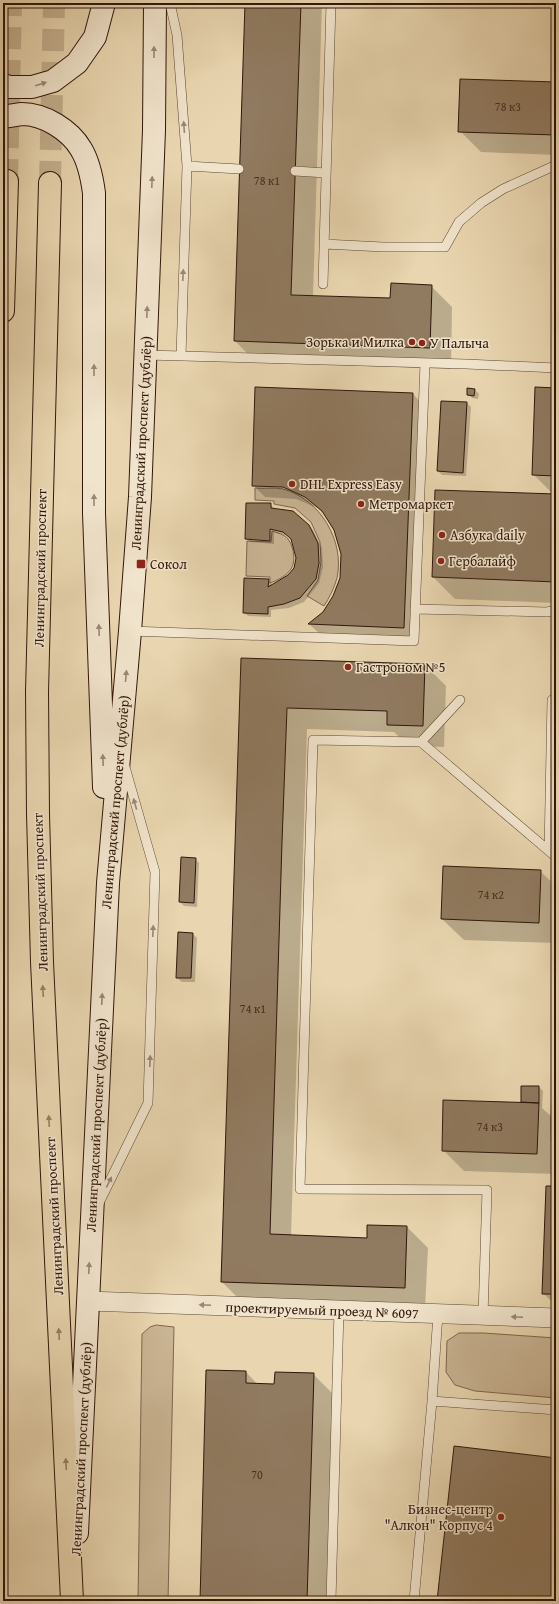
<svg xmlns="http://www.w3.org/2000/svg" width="559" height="1604" viewBox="0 0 559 1604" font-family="'Gentium Book Plus',serif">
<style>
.green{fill:#cab594;stroke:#7d664f}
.shadow{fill:#0003}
.building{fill:#907a60;stroke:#30160a}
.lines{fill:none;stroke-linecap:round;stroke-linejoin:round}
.primary-tunnel{stroke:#c4b08f;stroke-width:22;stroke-dasharray:22 11;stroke-linecap:butt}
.service-casing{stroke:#5e4634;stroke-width:10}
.minor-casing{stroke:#5e4634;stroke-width:20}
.secondary-casing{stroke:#30160a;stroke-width:24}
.primary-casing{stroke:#30160a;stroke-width:24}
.service{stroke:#f1e4cc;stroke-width:9}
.minor{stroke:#f1e4cc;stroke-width:19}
.secondary{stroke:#f1e4cc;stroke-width:22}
.primary{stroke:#e9d6b0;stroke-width:22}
.oneway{fill:#9a8775}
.oneway2{fill:#968065}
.poi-dot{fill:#8f2418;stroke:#f1e4cc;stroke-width:1.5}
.labels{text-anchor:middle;stroke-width:3;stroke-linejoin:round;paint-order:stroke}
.number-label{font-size:12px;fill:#482f20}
.poi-label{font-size:14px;fill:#30160a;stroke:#f1e4cc;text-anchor:start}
.street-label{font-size:14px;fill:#30160a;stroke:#f1e4cc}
</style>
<rect width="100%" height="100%" fill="#e9d6b0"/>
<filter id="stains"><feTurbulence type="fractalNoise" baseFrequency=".005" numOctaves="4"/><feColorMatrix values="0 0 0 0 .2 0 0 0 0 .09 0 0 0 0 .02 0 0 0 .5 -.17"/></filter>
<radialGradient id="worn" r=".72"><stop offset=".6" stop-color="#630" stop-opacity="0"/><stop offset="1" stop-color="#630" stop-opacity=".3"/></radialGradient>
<path class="green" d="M255 488C264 489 274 487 283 489 320 499 345 541 337 578 334 589 329 598 324 606L307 596 318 580 321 562 320 542 311 522 295 508 274 504V501L255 500Z
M272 531C277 533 284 534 288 539 294 547 296 561 291 569 286 576 278 580 270 583V577L246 576 247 541 271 542Z
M156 1325 174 1327 168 1601H138L142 1334 150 1327Z
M459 1333H483L556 1338V1398L475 1391 455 1385 446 1372 447 1341Z"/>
<path class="shadow" d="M246 3H322L313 296 391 299 431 286 452 307 451 369 256 362 235 341Z
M556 83V155L481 152 460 131Z
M556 389V603L455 599 433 577 554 495 533 474Z
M475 390 479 394 478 399 472 398 468 394Z
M413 394 424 406 415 639 321 635 309 624 324 613 334 596 341 578 342 554 335 530 325 515 318 508 296 499 265 497 253 485Z
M467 403 471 407 466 476 442 475 438 471Z
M270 504 274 509 308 525 313 530 322 548 323 567 319 583 304 602 289 608 271 610V617L248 616 244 612 268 580 272 584V586L283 580 295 569 298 558 292 539 288 536 274 532V544L250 542 246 538Z
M242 659 425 665 446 686 444 747 409 746 394 732 307 729 291 1236 368 1239 407 1227 428 1248 425 1309 243 1303 222 1282Z
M195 859 199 863 197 907 184 906 180 902Z
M540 871 556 886V943L464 940 442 919Z
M193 934 197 938 195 982H182L177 978Z
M522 1087H539L543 1091 542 1108 556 1121V1174L464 1171 443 1150 522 1103Z
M556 1187V1306L543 1293Z
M246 1372 258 1385H275L313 1374 334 1395 328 1601H201Z"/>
<path class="building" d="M245 3H301L291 295 390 298 391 283 432 285 430 348 234 341Z
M460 79 556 82V135L458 132Z
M255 387 413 393 404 628 308 624 323 612 333 596 340 578 341 554 334 530 322 511 305 497 283 487 252 486Z
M535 387 556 388V476L532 475Z
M467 388 475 389 474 396 467 395Z
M441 401 467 402 463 473 437 471Z
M435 490 556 494V582L432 577Z
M246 503H271V508L293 511 309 525 318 543 319 563 316 579 300 598 284 604 268 607V614L243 613 244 578 269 579 268 587 288 575 294 568 296 558 291 539 283 532 270 529V541L245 539Z
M241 658 425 664 423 726 387 725V711L287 708 282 842 270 1234 367 1238V1225L407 1226 405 1288 221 1282Z
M181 857 196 858 194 903 179 902Z
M443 866 541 870 539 923 441 919Z
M178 932 193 933 191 978H176Z
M521 1086H539V1103L521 1102Z
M443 1100 539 1103 537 1154 442 1151Z
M546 1186H556V1294H542Z
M206 1370 246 1371V1383L274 1384 275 1372 314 1373 307 1601H200Z
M454 1446 556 1458V1601H437Z"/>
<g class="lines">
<path class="primary-tunnel" d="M7 181 11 3
M50 183 54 3"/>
<defs>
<path id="service" d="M170 3 177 35 187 166 181 356
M187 166 239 169
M295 171 326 173
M324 244 383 247H445L459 222 481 203 503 189 556 165
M323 284 331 3
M146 355 466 364 556 368
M415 609 547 612 556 610
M130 631 414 641 425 363
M421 742 460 700
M549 851 552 700
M555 1138 556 1103
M99 1203 148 1103 155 872 125 767
M483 1316 487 1190 300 1189 313 740 421 742 556 857
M432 1401 438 1314
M331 1601 339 1310
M414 1601 432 1401 556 1410"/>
<path id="minor" d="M88 1301 556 1318"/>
<path id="secondary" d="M3 85 9 87H32L53 81 77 63 95 37 104 3
M3 117C9 116 15 115 22 114 44 114 70 130 81 149 89 162 92 178 94 193V513L104 787
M77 1533 108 883 130 631 140 497 154 130 155 3"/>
<path id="primary" d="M50 183 37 692 38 814 42 962 72 1601
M3 311 7 181"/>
</defs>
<use href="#service" class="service-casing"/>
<use href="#minor" class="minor-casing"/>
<use href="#secondary" class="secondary-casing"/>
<use href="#primary" class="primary-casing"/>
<use href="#service" class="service"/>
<use href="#minor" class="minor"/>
<use href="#secondary" class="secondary"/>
<use href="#primary" class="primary"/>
</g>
<defs><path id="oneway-solid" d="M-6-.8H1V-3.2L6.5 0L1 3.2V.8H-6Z"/></defs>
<g class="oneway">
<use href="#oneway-solid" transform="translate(154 52) rotate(-90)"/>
<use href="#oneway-solid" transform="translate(41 84) rotate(-17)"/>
<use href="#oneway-solid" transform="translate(184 127) rotate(-94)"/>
<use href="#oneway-solid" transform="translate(152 182) rotate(-88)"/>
<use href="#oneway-solid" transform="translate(183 275) rotate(-88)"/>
<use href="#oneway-solid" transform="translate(147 312) rotate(-88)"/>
<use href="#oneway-solid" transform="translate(94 370) rotate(-90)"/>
<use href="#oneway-solid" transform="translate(94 500) rotate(-90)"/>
<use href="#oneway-solid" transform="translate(99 630) rotate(-92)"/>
<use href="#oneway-solid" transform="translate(126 676) rotate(-85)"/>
<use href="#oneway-solid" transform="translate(103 760) rotate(-92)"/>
<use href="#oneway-solid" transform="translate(135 804) rotate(-106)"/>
<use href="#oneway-solid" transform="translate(153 931) rotate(-88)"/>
<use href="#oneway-solid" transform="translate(102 999) rotate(-87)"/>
<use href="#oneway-solid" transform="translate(150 1061) rotate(-88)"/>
<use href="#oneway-solid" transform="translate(109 1182) rotate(-64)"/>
<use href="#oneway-solid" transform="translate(89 1268) rotate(-87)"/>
<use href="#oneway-solid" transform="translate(205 1305) rotate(-178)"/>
<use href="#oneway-solid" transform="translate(517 1317) rotate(-178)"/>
</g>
<g class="oneway2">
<use href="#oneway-solid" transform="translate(43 991) rotate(-93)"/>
<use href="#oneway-solid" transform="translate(49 1121) rotate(-93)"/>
<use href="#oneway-solid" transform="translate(59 1334) rotate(-93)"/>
<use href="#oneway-solid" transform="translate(66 1464) rotate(-93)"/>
</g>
<g class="poi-dot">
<circle cx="412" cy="342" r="4"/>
<circle cx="422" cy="343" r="4"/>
<circle cx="292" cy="484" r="4"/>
<circle cx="361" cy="504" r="4"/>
<circle cx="442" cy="535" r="4"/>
<circle cx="441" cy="561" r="4"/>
<rect x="136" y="559" width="10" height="10" rx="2"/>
<circle cx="348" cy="667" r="4"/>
<circle cx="501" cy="1517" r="4"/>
</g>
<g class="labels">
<g class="number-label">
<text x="508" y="111">78 к3</text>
<text x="267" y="185">78 к1</text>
<text x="491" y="899">74 к2</text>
<text x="253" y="1013">74 к1</text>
<text x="490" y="1131">74 к3</text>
<text x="257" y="1479">70</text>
</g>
<g class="poi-label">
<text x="404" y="347" text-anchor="end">Зорька и Милка</text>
<text x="430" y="348">У Палыча</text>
<text x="300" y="489">DHL Express Easy</text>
<text x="369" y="509">Метромаркет</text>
<text x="450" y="540">Азбука daily</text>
<text x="449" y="566">Гербалайф</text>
<text x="150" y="569">Сокол</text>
<text x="356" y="672">Гастроном №5</text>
<text x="493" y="1514" text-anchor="end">Бизнес-центр<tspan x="493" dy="16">"Алкон" Корпус 4</tspan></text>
</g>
<g class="street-label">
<text transform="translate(141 443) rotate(-87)" y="5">Ленинградский проспект (дублёр)</text>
<text transform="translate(40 568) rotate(-89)" y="5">Ленинградский проспект</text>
<text transform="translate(115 802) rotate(-85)" y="5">Ленинградский проспект (дублёр)</text>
<text transform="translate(40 892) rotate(-92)" y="5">Ленинградский проспект</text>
<text transform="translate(96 1125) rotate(-87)" y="5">Ленинградский проспект (дублёр)</text>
<text transform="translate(54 1216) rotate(-93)" y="5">Ленинградский проспект</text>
<text transform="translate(322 1310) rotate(2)" y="5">проектируемый проезд № 6097</text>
<text transform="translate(81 1449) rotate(-87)" y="5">Ленинградский проспект (дублёр)</text>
</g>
</g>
<rect width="559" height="1604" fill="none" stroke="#e9d6b0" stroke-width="16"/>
<rect x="4" y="4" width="551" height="1596" fill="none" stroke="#30160a" stroke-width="2"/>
<rect x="8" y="8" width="543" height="1588" fill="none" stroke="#30160a"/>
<rect width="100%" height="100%" filter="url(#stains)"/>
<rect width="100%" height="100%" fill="url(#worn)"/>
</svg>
